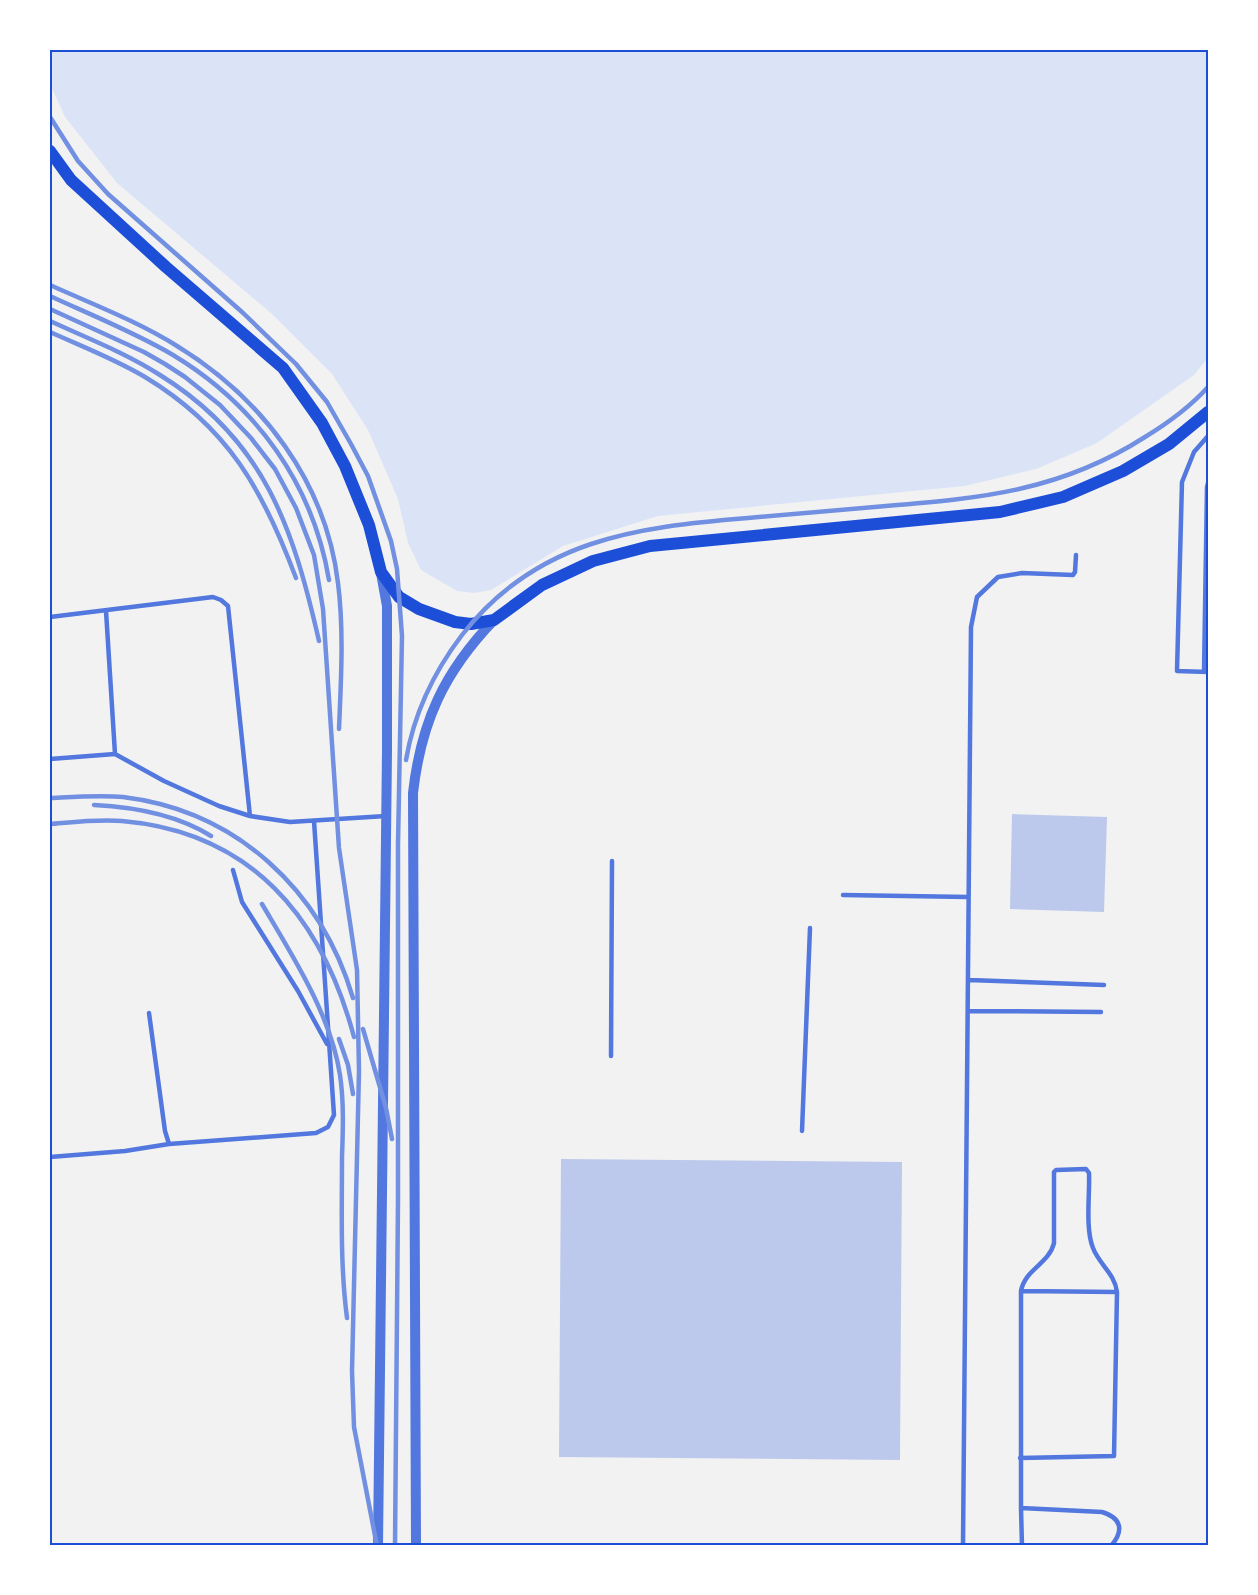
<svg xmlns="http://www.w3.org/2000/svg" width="1258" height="1595" viewBox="0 0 1258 1595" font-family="'Space Grotesk',sans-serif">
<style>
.green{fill:#dbe4f7}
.building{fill:#bdc9ec}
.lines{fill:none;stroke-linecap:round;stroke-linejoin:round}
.service{stroke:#5277de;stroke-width:4.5}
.tertiary{stroke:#5277de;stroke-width:10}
.secondary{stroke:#1d4ed8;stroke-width:12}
.rail{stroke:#7290e2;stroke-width:4.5}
.neatline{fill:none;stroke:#1d4ed8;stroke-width:2}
</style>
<rect width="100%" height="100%" fill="#f2f2f2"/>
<path class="green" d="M50 50H1208V358L1194 375 1097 443 1036 469 965 486 658 516 563 546 491 590 474 593 457 591 421 570 408 543 398 499 368 430 332 374 272 314 117 183 65 117 50 84Z"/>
<path class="building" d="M1012 814 1107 817 1104 912 1010 909Z
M561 1159 902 1162 900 1460 559 1457Z"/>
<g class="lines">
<path class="service" d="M1208 436 1194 452 1182 482 1177 671 1208 672
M106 611 115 754
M50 617 213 597 221 600 228 606 250 816
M1204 672 1207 487 1208 483
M50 759 115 754 164 781 219 806 250 816 290 822 386 816
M233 870 242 902 298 991 327 1044
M843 895 968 897
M969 980 1104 985
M969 1011 1101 1012
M149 1013 165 1131 169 1144
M611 1056 612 861
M802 1131 810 928
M50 1157 125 1151 169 1144 316 1133 328 1127 334 1115 314 821
M1021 1291C1025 1269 1049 1264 1054 1243V1172L1056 1170 1086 1169 1089 1173C1090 1194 1085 1228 1093 1248 1099 1264 1115 1274 1117 1292
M1020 1458 1114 1456 1117 1292 1021 1291V1508
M963 1545 971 627 977 597 998 577 1022 573 1073 575 1075 572 1076 555
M1022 1546 1021 1508 1102 1512C1122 1518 1124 1531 1111 1546"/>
<path class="tertiary" d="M378 1546 387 750V606L381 573
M416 1546 413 793C421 722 444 672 494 620"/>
<path class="secondary" d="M50 151 71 180 166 267 283 368 322 423 345 466 369 525 381 572 399 597 419 609 455 622 471 624 494 620 542 585 593 561 650 546 1000 512 1063 497 1123 471 1169 444 1208 412"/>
<path class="rail" d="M50 117 78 161 108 194 242 312 296 364 327 402 351 444 368 476 391 541 397 569 402 636 398 844V1199L395 1546
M50 285C92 304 137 321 177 346 262 398 326 482 338 583 344 630 341 681 339 729
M50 296C91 315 134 332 173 355 256 405 313 484 329 580
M50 309 144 352 165 364 185 377 220 405 251 438 275 469 296 508 314 555 323 609 339 848 357 970 359 1071 352 1371 354 1427 377 1546
M50 321C87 338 126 353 160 375 265 440 293 528 319 641
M50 332C81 346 115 359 145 377 228 427 263 490 296 578
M406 760C414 713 433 673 462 635 536 540 635 527 748 518 794 514 840 510 886 506 982 498 1061 491 1145 437 1168 423 1190 407 1208 387
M50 798C72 797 100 795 123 797 237 811 321 890 353 998
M94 805C134 807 176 814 211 836
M50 824C74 822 98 819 122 821 251 832 322 917 354 1037
M262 904C292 955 331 1015 340 1075 344 1102 343 1130 342 1157 342 1211 340 1264 347 1318
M363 1029 386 1108 392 1139
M339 1039 348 1065 353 1094"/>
</g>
<rect width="1258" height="1595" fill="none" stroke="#ffffff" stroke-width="102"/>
<rect x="51" y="51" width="1156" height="1493" class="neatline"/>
</svg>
